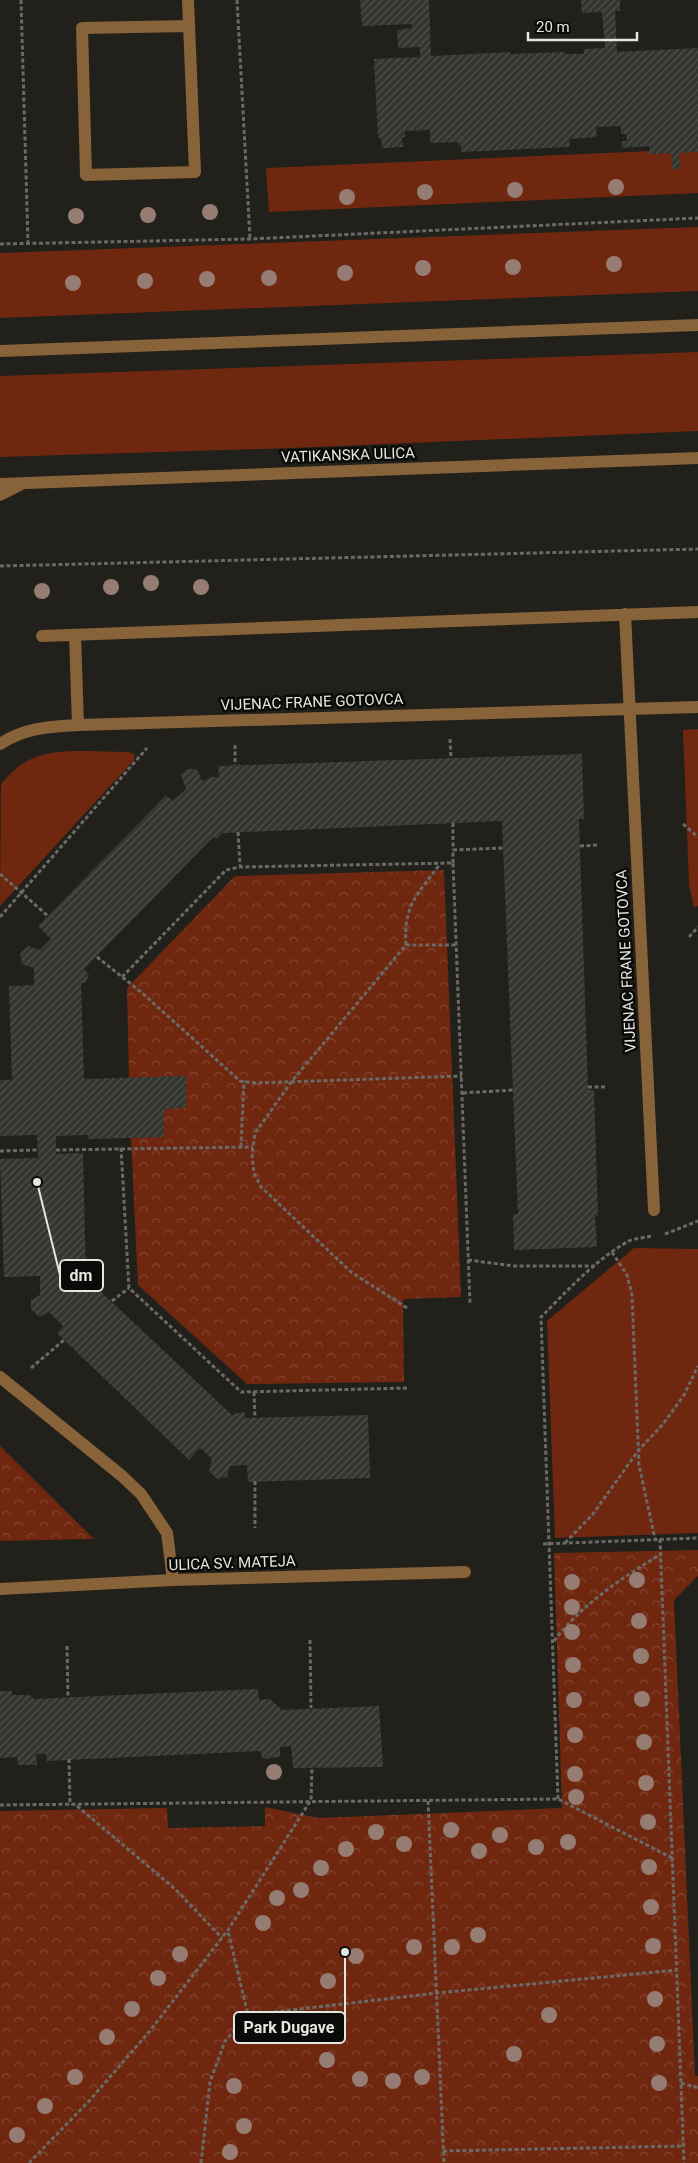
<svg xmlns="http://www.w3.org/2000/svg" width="698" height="2163" viewBox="0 0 698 2163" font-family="Roboto,sans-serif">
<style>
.grass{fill:#6f2710}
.park{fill:url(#park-crowns)}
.building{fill:url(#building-hatch)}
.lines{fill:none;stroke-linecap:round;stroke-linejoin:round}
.path{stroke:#6b6a66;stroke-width:3;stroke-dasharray:4 2.5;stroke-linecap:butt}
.minor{stroke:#886238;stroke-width:12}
.tree{fill:#967d73}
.labels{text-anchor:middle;stroke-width:5;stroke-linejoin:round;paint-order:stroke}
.street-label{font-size:15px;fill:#e5e5e1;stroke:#0a0a08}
.leader{fill:none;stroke:#e5e5e1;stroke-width:2}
.callout-dot{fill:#e5e5e1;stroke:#0a0a08;stroke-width:2}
.callout{fill:#0a0a08;stroke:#e5e5e1;stroke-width:2}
.callout-label{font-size:16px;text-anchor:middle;font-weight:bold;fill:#e5e5e1}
</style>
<defs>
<pattern id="park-crowns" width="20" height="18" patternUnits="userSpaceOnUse" patternTransform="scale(1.25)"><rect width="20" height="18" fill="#6f2710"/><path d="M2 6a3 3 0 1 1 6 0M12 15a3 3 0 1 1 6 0" fill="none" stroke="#834632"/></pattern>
<pattern id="building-hatch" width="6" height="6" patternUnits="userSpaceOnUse" patternTransform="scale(1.25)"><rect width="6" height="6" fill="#333530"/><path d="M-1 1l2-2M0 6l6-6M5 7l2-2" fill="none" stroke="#50524e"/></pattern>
</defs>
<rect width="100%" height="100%" fill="#21201b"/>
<path class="grass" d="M698 149V193L269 212 266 168Z
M698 227V291L0 318V253Z
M698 352V431L291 448 0 457V376Z
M698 729V906L694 907 689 885 683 730Z
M128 752 134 754V760L0 906 1 784C10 774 18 765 31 759 56 747 100 752 128 752Z
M634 1248 698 1249V1533L555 1538 547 1321Z"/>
<path class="park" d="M444 870 461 1297 403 1299 404 1382 247 1384 138 1285 131 1138 164 1137V1109L186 1107V1076L129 1078 127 988 235 876Z
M0 1446 94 1539 0 1541Z
M698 1550V1576L674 1600 695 2076H698V2163H0V1811L167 1808 168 1828 265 1826V1807L319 1818 562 1808 554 1553Z"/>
<path class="building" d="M360 0H429L431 56 510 52V54L565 52V54H584V49L605 48 602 12 582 13 581 0H620V11H615L617 52 698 48V152L679 153 680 169H672L671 153 649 154V146L622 148V141H627L626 134H621V126L596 127 597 137 569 139 570 147 461 152V145H458V142L430 143V130L405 131V137H402L403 147 382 148 381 138H378L374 59 420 57V47L398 48 397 30 412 28V24L362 26Z
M582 754 584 819H579L588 1090H594L598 1216H595L597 1247 514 1250 513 1214H518L502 821 223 833 217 839 213 837 84 969 89 975 85 983H81L84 1079 186 1076V1107L164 1109V1137L88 1139V1135L56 1136V1154L83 1153 86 1277H97L100 1284 97 1288 233 1416 236 1413 245 1412V1418L368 1415 370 1478 248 1482 247 1465 230 1466 227 1477 217 1479 209 1471 212 1459 200 1448 189 1460 57 1333 63 1326 49 1312 39 1317 31 1309V1300L40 1295V1276L4 1277 0 1159 38 1158 37 1135 0 1136V1080H12L9 986 34 985V968L22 964 20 954 28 946 40 950 51 939 38 926 166 795 173 801 186 789 181 775 187 769H197L202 781 211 777H219L218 766Z
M258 1689 259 1700 270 1699 282 1710 379 1706 383 1767 293 1768 291 1746 280 1747V1757L263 1759 260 1751 47 1761 46 1754H36L37 1765H18L17 1757 0 1758V1691H12V1695H29L34 1699Z"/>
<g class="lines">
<path class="path" d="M21 0 28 243
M237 0 250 239
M0 244 250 239 698 218
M0 566 698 549
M450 739 451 758
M235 745V765
M453 823V850
M683 824 698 837
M238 832 240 866
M580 846 598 845
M453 863V850L503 848
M0 874 48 916
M0 917 147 748
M689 937 698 927
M406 945C403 905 418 894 440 864
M97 957 141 992 240 1081 255 1083 462 1076
M122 977 226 870 240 867 453 863 470 1304
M588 1087H607
M463 1093 513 1090
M241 1147 244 1081
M121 1148 129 1288 241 1392 409 1388
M56 1150 253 1147
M0 1151 37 1150
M665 1234 698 1221
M612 1252 627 1275 632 1295 639 1465 655 1539
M468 1260 514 1266H595
M112 1301 129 1288
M407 1308 351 1272 261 1187 254 1173 252 1154 255 1133 292 1081 406 945H457
M31 1368 64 1340
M254 1392 255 1418
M255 1481V1528
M660 1539 684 2163
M565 1543 593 1514 638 1451 663 1424 684 1395 698 1366
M543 1544 698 1538
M310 1640 311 1708
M554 1641C582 1604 622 1578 661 1554
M67 1646 68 1697
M69 1759 70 1805
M558 1799 541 1317C566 1292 597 1258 629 1241 635 1238 644 1238 651 1236
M428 1801 444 2163
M0 1805 558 1799 674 1859
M77 1806 175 1889 222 1938
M248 2015 437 1993 677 1970
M681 2083 698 2088
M443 2151 684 2146
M29 2163 90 2100 149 2032 228 1930 311 1800 312 1768
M201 2163 210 2082 225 2041 248 2015 228 1931"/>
<path class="minor" d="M188 0 195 172 86 175 82 28 189 26
M0 351 698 325
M0 484 698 458
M0 495 20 485
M625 614 654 1210
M75 635 78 725
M42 636 698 612
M0 744C26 727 49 727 78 725L698 707
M0 1377 122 1476 141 1494 167 1533 173 1580
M0 1589 173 1580 465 1572"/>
</g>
<g class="tree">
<circle cx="616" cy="187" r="8"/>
<circle cx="515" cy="190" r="8"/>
<circle cx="425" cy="192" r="8"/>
<circle cx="347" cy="197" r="8"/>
<circle cx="210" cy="212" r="8"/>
<circle cx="148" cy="215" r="8"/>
<circle cx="76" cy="216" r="8"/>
<circle cx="614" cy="264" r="8"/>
<circle cx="513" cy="267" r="8"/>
<circle cx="423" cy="268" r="8"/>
<circle cx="345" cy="273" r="8"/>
<circle cx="269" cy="278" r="8"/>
<circle cx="207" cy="279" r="8"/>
<circle cx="145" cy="281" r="8"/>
<circle cx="73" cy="283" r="8"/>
<circle cx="151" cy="583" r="8"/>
<circle cx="111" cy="587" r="8"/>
<circle cx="201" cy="587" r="8"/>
<circle cx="42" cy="591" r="8"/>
<circle cx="637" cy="1580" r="8"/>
<circle cx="572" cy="1582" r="8"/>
<circle cx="572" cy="1607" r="8"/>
<circle cx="639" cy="1621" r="8"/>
<circle cx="572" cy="1632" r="8"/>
<circle cx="641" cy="1656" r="8"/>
<circle cx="573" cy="1665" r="8"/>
<circle cx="642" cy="1699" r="8"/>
<circle cx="574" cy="1700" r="8"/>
<circle cx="575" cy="1735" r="8"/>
<circle cx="644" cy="1742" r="8"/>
<circle cx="274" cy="1772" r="8"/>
<circle cx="575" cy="1774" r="8"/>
<circle cx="646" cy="1783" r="8"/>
<circle cx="576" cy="1797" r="8"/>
<circle cx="648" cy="1822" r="8"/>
<circle cx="451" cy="1830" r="8"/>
<circle cx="376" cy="1832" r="8"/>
<circle cx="500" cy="1835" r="8"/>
<circle cx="568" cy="1842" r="8"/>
<circle cx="404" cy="1844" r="8"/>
<circle cx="536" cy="1847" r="8"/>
<circle cx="346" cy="1849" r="8"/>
<circle cx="479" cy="1851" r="8"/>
<circle cx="649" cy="1867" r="8"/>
<circle cx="321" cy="1868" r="8"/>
<circle cx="301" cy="1890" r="8"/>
<circle cx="277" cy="1898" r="8"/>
<circle cx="651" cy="1907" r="8"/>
<circle cx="263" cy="1923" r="8"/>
<circle cx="478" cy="1935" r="8"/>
<circle cx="653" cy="1946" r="8"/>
<circle cx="414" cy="1947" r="8"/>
<circle cx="452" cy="1947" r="8"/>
<circle cx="180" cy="1954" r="8"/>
<circle cx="356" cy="1956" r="8"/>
<circle cx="158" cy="1978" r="8"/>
<circle cx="328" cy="1981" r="8"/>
<circle cx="655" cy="1999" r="8"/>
<circle cx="132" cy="2009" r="8"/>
<circle cx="549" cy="2015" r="8"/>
<circle cx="107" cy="2037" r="8"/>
<circle cx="657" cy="2044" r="8"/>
<circle cx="514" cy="2054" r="8"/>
<circle cx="327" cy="2060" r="8"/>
<circle cx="75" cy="2077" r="8"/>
<circle cx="422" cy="2077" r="8"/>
<circle cx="360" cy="2079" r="8"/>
<circle cx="393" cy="2081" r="8"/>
<circle cx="659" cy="2083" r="8"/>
<circle cx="234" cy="2086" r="8"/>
<circle cx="45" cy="2106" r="8"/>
<circle cx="244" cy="2126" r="8"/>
<circle cx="17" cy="2135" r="8"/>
<circle cx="230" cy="2152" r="8"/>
</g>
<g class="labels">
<g class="street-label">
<text transform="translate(348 455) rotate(-2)" y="5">VATIKANSKA ULICA</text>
<text transform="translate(312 702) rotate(-2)" y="5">VIJENAC FRANE GOTOVCA</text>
<text transform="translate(626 961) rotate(-93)" y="5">VIJENAC FRANE GOTOVCA</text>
<text transform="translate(232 1563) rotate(-2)" y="5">ULICA SV. MATEJA</text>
</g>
</g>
<path class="leader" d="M37 1182L60 1275M345 1952L345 2027"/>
<g class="callout-dot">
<circle cx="37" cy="1182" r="5"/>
<circle cx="345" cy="1952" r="5"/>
</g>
<g class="callout">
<rect x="60" y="1260" width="43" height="31" rx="5"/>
<rect x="234" y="2012" width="111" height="31" rx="5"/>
</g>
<g class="callout-label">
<text x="81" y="1281">dm</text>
<text x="289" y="2033">Park Dugave</text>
</g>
<path d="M528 32v8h109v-8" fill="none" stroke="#e5e5e1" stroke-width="2.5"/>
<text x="536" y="32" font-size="15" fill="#e5e5e1" stroke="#0a0a08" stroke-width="4" paint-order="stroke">20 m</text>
</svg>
